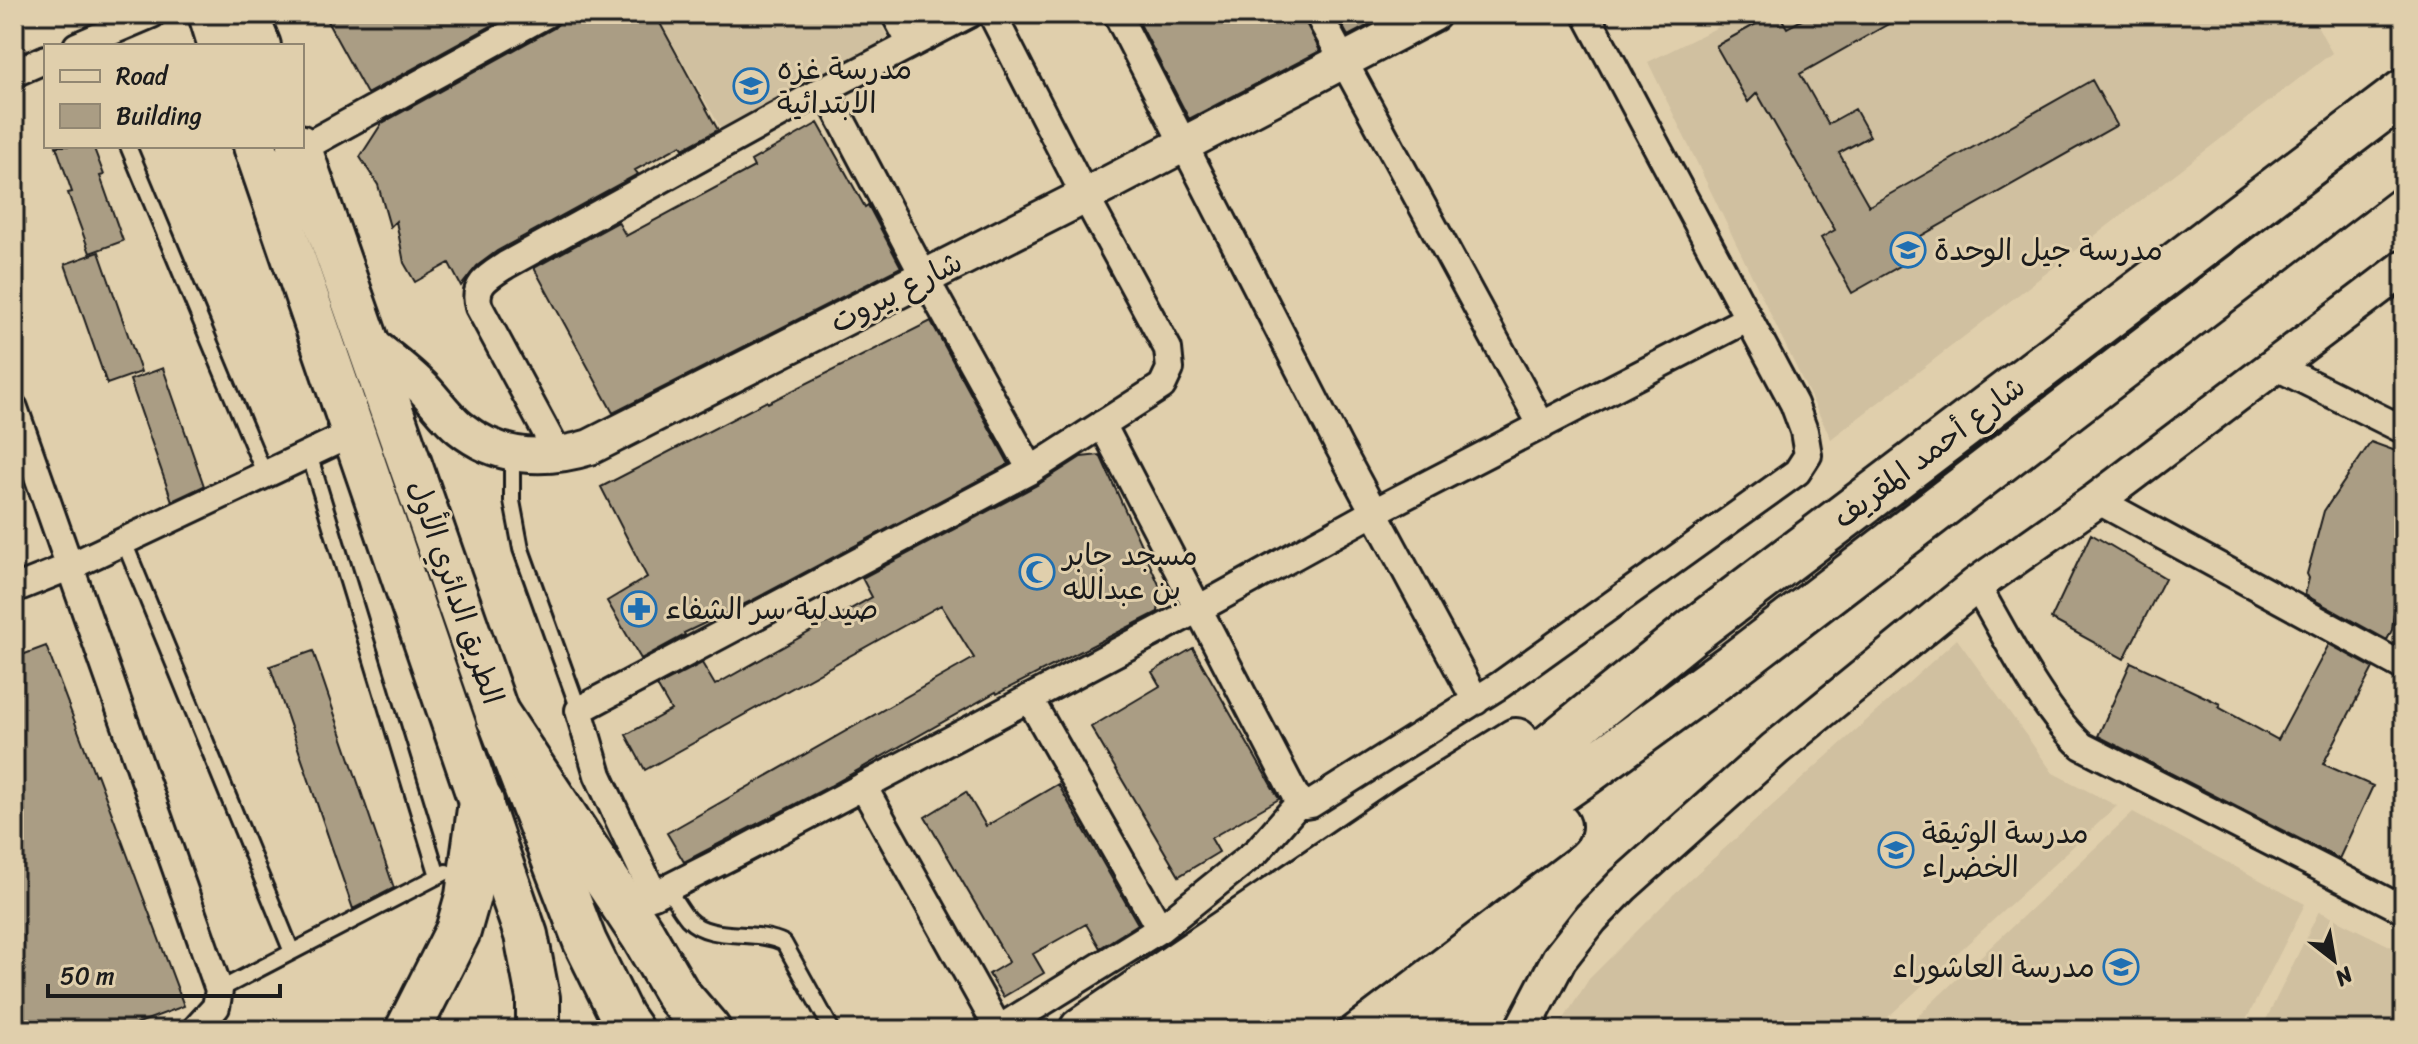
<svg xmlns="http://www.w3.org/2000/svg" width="2418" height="1044" viewBox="0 0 2418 1044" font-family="Sriracha,'Playpen Sans Arabic',sans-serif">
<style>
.built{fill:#d0c0a0}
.building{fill:#aa9d84;stroke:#1c1c1c;stroke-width:2}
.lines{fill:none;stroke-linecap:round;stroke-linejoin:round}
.service-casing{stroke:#1c1c1c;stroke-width:20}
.minor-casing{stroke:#1c1c1c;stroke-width:32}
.tertiary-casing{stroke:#1c1c1c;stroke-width:40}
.primary-casing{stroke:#1c1c1c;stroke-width:48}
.trunk-casing{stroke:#1c1c1c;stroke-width:50}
.service{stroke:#e0cfac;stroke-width:14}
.minor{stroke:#e0cfac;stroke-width:26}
.tertiary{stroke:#e0cfac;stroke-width:34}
.primary{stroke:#e0cfac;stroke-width:42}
.trunk{stroke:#e0cfac;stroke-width:44}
.labels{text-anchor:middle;stroke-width:6;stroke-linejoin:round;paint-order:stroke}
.poi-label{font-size:30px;fill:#1c1c1c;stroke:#e0cfac;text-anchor:start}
.street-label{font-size:30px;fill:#1c1c1c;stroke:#e0cfac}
</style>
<rect width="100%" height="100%" fill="#e0cfac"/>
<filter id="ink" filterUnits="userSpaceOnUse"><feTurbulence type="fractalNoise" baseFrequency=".0125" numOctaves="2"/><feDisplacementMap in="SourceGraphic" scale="16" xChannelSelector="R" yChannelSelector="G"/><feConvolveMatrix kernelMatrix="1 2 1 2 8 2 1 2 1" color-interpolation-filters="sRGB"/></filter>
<g filter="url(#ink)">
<path class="built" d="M656 14H875L889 39 723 132Z
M1744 14H2311L2332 53 1831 439 1648 62Z
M1957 639 2053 773 2117 806 1874 1030H1557L1589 979 1674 894Z
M2133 812 2305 904 2241 1030H1903Z
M2319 911 2404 953V1030H2261Z"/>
<path class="building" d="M323 14H513L367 94Z
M562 14H655L718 130 683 149 681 145 635 170 638 174 497 251 477 266 461 286 449 263 415 282 404 263 396 221 390 227 378 185 360 157 382 123 554 28 560 22Z
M1135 14H1302L1320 51 1189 119Z
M1336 14H1390L1348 36Z
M1774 14H1779L1787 28 1813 14H1906L1800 74 1828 124 1855 109 1870 136 1839 153 1869 206 2092 80 2117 125 1914 240 1921 254 1852 293 1821 238 1835 230 1757 93 1748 102 1716 46Z
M818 123 865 207 868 205 901 267 613 413 534 268 618 222 626 236 754 167 751 161Z
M56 146H93L104 175 100 176 123 241 90 253 68 193 72 192Z
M99 252 141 372 107 384 65 264Z
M931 321 1009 464 753 600 684 633 685 635 641 659 607 601 647 577 601 487 767 401 768 403Z
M163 368 204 486 172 501 130 380Z
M2371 442 2404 454V597L2396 594 2392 630 2387 640 2305 595 2309 578 2307 574 2324 511Z
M1100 455 1161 589 1158 612 997 694 996 692 830 786 684 862 667 833 974 658 941 605 645 770 626 735 671 710 657 686 702 663 715 685 872 597 862 578 1039 484 1081 457Z
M2091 534 2165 578 2124 659 2051 619Z
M2329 644 2373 668 2323 764 2373 786 2339 859 2098 736 2131 662 2220 704 2218 707 2278 740Z
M46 646 95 775 97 774 184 1006 120 1030H14V658Z
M1193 648 1279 799 1211 838 1219 852 1179 876 1091 727 1160 686 1152 672Z
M313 651 394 888 353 909 270 666Z
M1058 784 1138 924 1100 948 1086 924 1033 954 1044 973 1003 997 989 974 1009 962 925 817 966 792 986 826Z"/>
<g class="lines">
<defs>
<path id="service" d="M128 146 265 475
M309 454 438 876
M512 455V501L521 549 579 710
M124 542 292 952
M667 888C674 898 680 910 688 919 711 943 756 928 784 943L832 1030
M219 990 446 872"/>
<path id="minor" d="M895 14 911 44
M1117 14 1339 447 1476 701
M1318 14 1542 426
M77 46 152 14
M14 73 46 59
M825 89 925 278 1031 470
M301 149 546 14
M2275 366 2404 430
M14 408 219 990 216 1007 195 1030
M1102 424 1295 795 1305 805 1311 804 1500 685 1797 472 1808 455 1804 431 1794 404 1586 14
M558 454 479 307C472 285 489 276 506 265L825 89 969 14
M2097 500 2404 667
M1976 585C2006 635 2040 708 2082 746L2404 910
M14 589 69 567 353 433
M1029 698 1160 929
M863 786 999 1030
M654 895 598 775 579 710 1031 470 1162 386 1170 369 1168 349 1085 196 992 14
M638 900 654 895 739 852 1200 608 1374 512 1747 319
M999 1029 1160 929 1257 851 1300 802"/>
<path id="tertiary" d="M370 343C387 357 406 371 422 387 435 400 446 417 460 428 498 459 545 461 590 447L1085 196 1433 14
M1522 1030 1559 959 1591 918 1623 885 1775 749 1976 585 2097 500 2404 268"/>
<path id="primary" d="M210 14 220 46
M246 14 259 46
M255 146 526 935 538 998V1030
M299 146 498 716 585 942 622 1017 631 1030"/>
<path id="trunk" d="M498 716 643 935 678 995 708 1030
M408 1030 458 931 468 896 481 802
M1082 1030 1410 807 1516 741
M1146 1030 1520 771 1692 632 2404 92
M1213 1030 1584 774 1732 666 2404 151
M1289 1030 1558 826"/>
</defs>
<use href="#service" class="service-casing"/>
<use href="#minor" class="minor-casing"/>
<use href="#tertiary" class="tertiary-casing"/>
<use href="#primary" class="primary-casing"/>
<use href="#trunk" class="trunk-casing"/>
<use href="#service" class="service"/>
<use href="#minor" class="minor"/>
<use href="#tertiary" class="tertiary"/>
<use href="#primary" class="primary"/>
<use href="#trunk" class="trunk"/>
</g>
</g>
<defs>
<symbol id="school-ring" viewBox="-11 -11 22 22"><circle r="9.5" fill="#e0cfac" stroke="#1f6fb2" stroke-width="1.5"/><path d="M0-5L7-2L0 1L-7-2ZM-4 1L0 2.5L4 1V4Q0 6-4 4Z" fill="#1f6fb2"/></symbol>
<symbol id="mosque-ring" viewBox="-11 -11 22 22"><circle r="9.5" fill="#e0cfac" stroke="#1f6fb2" stroke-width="1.5"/><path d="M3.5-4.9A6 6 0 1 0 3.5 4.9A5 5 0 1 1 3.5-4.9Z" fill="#1f6fb2"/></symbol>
<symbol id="pharmacy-ring" viewBox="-11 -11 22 22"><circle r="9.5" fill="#e0cfac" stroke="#1f6fb2" stroke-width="1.5"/><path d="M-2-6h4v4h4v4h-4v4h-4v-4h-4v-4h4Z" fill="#1f6fb2"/></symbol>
</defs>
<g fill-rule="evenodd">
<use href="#school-ring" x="731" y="66" width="40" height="40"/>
<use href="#school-ring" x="1888" y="230" width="40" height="40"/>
<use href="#mosque-ring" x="1017" y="552" width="40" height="40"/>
<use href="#pharmacy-ring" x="619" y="589" width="40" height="40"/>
<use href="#school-ring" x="1876" y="830" width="40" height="40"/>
<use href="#school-ring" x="2101" y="947" width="40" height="40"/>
</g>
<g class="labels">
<g class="poi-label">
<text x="777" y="79">مدرسة غزه<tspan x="777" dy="34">الابتدائية</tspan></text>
<text x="1934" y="260">مدرسة جيل الوحدة</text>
<text x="1063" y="565">مسجد جابر<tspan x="1063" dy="34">بن عبدالله</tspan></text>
<text x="665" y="619">صيدلية سر الشفاء</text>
<text x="1922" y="843">مدرسة الوثيقة<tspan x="1922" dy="34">الخضراء</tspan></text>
<text x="2095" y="977" text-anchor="end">مدرسة العاشوراء</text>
</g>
<g class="street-label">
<text transform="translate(896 292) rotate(-27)" y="10">شارع بيروت</text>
<text transform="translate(1929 452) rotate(-37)" y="10">شارع أحمد المقريف</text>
<text transform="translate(456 592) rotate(71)" y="10">الطريق الدائري الأول</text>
</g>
</g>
<rect width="2418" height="1044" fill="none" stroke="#e0cfac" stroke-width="48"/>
<rect x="24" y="24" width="2370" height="996" fill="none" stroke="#1c1c1c" stroke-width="3" filter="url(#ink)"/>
<rect x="44" y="44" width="260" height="104" fill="#e0cfac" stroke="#928772" stroke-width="2"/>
<rect x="60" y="70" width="40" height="12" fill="#e0cfac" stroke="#928772" stroke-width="2"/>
<text x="116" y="84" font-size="24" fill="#1c1c1c">Road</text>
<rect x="60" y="104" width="40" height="24" fill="#aa9d84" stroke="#928772" stroke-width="2"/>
<text x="116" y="124" font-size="24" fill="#1c1c1c">Building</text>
<g transform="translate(2334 960) rotate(149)" stroke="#e0cfac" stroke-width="6" paint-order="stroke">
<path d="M0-6L14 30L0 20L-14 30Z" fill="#1c1c1c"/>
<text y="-12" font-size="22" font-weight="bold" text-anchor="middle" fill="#1c1c1c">N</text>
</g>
<path d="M48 984v12h232v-12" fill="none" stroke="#1c1c1c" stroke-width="4"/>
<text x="60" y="984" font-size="24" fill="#1c1c1c" stroke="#e0cfac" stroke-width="6" paint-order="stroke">50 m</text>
</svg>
